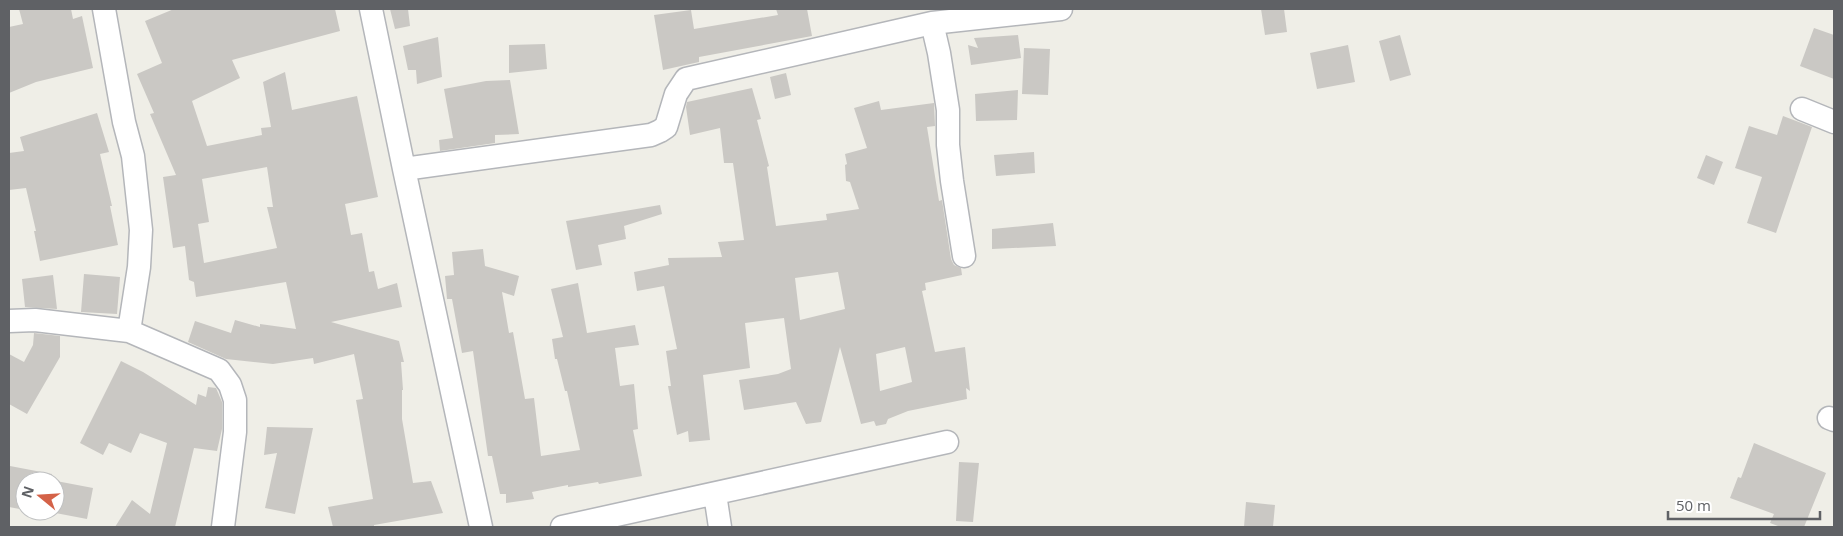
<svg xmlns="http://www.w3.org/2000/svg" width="1843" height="536" viewBox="0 0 1843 536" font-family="'Open Sans',sans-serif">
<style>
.building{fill:#cac8c4;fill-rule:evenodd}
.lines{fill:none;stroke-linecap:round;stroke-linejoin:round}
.street-casing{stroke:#b4b6ba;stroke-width:25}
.street{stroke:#fff;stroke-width:22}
</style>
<rect width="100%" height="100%" fill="#efeee7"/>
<path class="building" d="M19 9H71L73 19 82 16 93 68 36 82 9 93V27L23 24Z
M174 9H335L340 31 232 60 240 78 192 101 207 146 262 135 261 128 271 127 263 82 285 72 292 110 357 96 378 197 345 204 351 235 362 233 369 272 374 271 378 289 397 283 402 307 331 322 399 341 404 362H401L403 390H402V419L413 483 431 481 443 513 374 525V527H333L328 507 373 499 356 400 363 399 354 354 314 364 313 358 273 364 226 359 188 342 195 321 231 333 235 320 260 327V324L296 329 286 282 196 297 194 282 189 280 185 246 173 248 163 177 176 175 150 114 154 113 137 74 162 63 145 21ZM267 167 273 207H267L277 248 204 263 198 224 209 222 202 179Z
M390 9H408L410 26 395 29Z
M776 9H807L812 36 699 57V62L663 70 654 15 691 10 694 29 778 15Z
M1261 9H1284L1287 32 1265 35Z
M1814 28 1834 35V79L1800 66Z
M1018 35 1021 58 971 65 968 45 978 48 974 38Z
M1400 35 1411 75 1390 81 1379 41Z
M438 37 442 77 417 84 416 70H408L403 46Z
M545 44 547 69 509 73V45Z
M1348 45 1355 82 1317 89 1310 53Z
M1024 48 1050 49 1048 95 1022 94Z
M786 73 791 95 775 99 770 77Z
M510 80 519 134 495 135V143L440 151 439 140 453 138 444 89 486 81Z
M752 88 761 119 757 120 769 166 767 167 776 226 827 220 826 214 859 209 850 182 846 181 845 165 847 164 845 154 867 148 854 108 879 101 881 110 934 103 935 126 927 127 939 201 942 200 951 259 954 265 961 268 962 275 925 283 926 290 922 291 935 352 965 347 970 391 966 388 967 399 908 411 888 419 886 424 876 426 874 421 861 424 840 347 821 422 806 424 796 402 744 410 739 380 778 374 791 369 784 318 745 323 750 368 703 375 710 440 689 442 688 431 677 435 668 386H671L666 351 677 349 664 286 637 291 634 272 669 265 668 258 722 257 718 242 744 240 733 163H724L720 128 690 135 686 107 687 102ZM838 272 845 309 800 320 795 278ZM905 347 912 382 880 391 876 354Z
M1018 90 1017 120 976 121 975 94Z
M97 113 109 152 100 154 112 206H110L118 245 40 261 34 231H36L26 188 9 190V153L24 151 20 137Z
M1783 116 1812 127 1776 233 1747 223 1762 177 1735 168 1749 126 1777 135Z
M1034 152 1035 173 996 176 994 155Z
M1706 155 1723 162 1714 185 1697 178Z
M660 205 662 214 624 226 626 239 598 245 602 265 576 270 566 221Z
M1053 223 1056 246 992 249V229Z
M483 249 485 266 519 276 514 296 502 292 509 333 513 332 525 399 534 398 541 456 580 450 567 391H565L557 359H555L552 339 563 337 551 289 578 283 587 333 635 325 639 345 615 348 620 386 634 384 638 429 633 430 642 476 599 484 598 482 568 487V485L532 492 534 499 506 503V494H500L492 456H488L473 351 462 353 452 299H447L445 276 454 275 452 252Z
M84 274 120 277 117 314 81 312Z
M53 275 57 309 25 307 22 279Z
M34 333 60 336V357L27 414 9 404V354L24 362 33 345Z
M121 361 143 372 196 405 198 394 206 397 208 387 216 388 222 402V429L217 451 194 448 175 527H115L132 500 150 514 167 443 140 433 131 453 109 443 103 455 80 443Z
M267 427 313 428 295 514 265 508 277 453 264 455Z
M1754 443 1826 473 1804 527H1781L1770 523 1774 514 1730 498 1738 477 1741 478Z
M959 462 979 463 973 522 956 521Z
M10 466 52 474 51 480 93 488 87 519 45 511H55V481H25V510L9 507V474Z
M1246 502 1275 505 1273 527H1244Z"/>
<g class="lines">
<defs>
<path id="street" d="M104 9 124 122 133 156 141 230 139 267 129 331
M371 9 404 169 481 527
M932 23 1061 9
M1802 109 1834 122
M404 169 651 135 660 131 666 127 676 94 686 79 932 23 939 53 948 110V145L952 181 964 256
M9 321 35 320 129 331 219 370 230 385 235 400V432L223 527
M1829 418 1834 420
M715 494 720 527
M562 527 947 442"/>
</defs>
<use href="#street" class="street-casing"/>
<use href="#street" class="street"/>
</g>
<rect width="1843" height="536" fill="none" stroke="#5f6165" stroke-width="20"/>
<g transform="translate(40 496) rotate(288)"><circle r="24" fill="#ffffff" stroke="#bfc0c1"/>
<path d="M0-4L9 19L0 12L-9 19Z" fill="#d46248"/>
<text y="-8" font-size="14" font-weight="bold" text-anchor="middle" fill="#5f6165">N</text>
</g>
<path d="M1668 511v8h152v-8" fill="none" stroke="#5f6165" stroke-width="2.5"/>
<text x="1676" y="511" font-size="15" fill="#5f6165" stroke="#ffffff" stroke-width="4" paint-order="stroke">50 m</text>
</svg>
